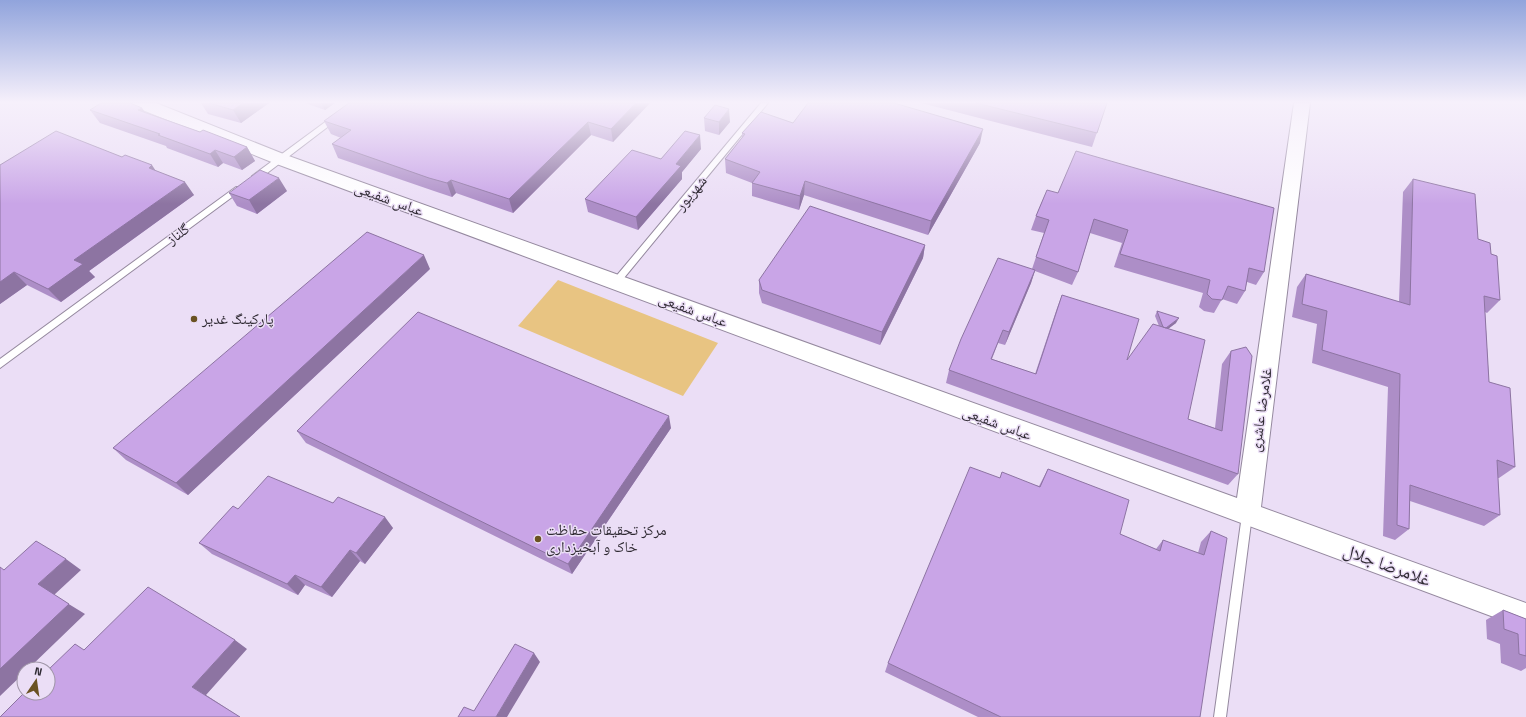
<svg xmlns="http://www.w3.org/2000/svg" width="1526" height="717" viewBox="0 0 1526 717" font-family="'Titillium Web','Noto Naskh Arabic',sans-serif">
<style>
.green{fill:#e8c482}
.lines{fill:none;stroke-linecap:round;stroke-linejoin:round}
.lane-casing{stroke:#95899f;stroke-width:2}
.secondary-casing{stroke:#95899f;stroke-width:2}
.lane{fill:#fff;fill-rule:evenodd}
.secondary{fill:#fff;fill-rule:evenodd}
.wall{fill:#ad8ec7}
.shaded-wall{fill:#8d74a2}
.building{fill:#c9a5e7;stroke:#8d74a2}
.poi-dot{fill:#6a5222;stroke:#ebdef6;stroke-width:1.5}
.labels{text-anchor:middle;stroke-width:3;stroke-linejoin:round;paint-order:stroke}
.street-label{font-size:15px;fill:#302b34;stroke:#ebdef6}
.poi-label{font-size:15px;fill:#302b34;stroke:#ebdef6;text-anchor:start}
.near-street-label{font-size:18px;fill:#302b34;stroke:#ebdef6}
</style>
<rect width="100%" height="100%" fill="#ebdef6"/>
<path class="green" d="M558 280 718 343 683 396 518 326Z"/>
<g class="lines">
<defs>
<path id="lane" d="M351 103H359L258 180H252V176Z
M761 103H768L619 284H613L612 282 613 280Z
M236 187H242L243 189 0 368V359Z
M1247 510 1251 512 1252 515 1226 717H1214L1242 515 1243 512Z"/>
<path id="secondary" d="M133 103H156L286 155 1237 498 1294 103H1310L1261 507 1526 603V629L274 163 135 107Z"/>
</defs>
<use href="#lane" class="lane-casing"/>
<use href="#secondary" class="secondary-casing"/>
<use href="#lane" class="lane"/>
<use href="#secondary" class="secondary"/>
</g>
<path class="wall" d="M201 103H269L241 123 208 114Z
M305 103H335L325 110Z
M349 103H650L613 142 591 135 513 213 456 193 452 197 434 191 338 158 332 144 341 138 331 134 324 121Z
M921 103H1107L1092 147Z
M142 108 145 112 200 132 247 147 255 161 242 170 223 163 218 167 167 148 166 146 100 123 90 110Z
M704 118 730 122 719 135 705 131Z
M742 133 980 143 928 235 804 195 799 210 752 196V183L726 173 725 159 742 138Z
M701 149 682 172V179L638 230 588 212 585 199 661 159Z
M0 165 155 170 194 195 89 271 95 277 61 302 27 285 0 304Z
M1413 179 1478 239 1491 254 1500 300 1487 313 1485 312 1489 382 1515 467 1499 478H1498L1500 515 1484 526 1410 501 1409 529 1395 540 1383 536 1388 387 1312 363 1317 324 1292 317 1297 287 1306 274 1399 302 1403 192Z
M1047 190 1264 272 1256 285 1247 282 1245 291 1237 304 1222 299 1214 313 1204 311 1199 307 1203 293 1114 267 1122 243 1090 233 1078 272 1072 285 1035 271 1031 283 1005 345 998 343 992 359 1035 374 1057 308 1062 295 1127 360 1159 326 1155 316 1157 311 1176 323 1168 329 1188 419 1215 428 1222 364 1231 351 1238 474 1228 485 946 383 949 370 1032 269 1044 233 1031 230 1036 216Z
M287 191 257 214 237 206 229 193Z
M925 245 923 258 880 345 762 303 759 293V280Z
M430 269 188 495 126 460 113 448Z
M671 428 572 574 306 443 297 431Z
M1048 469 1120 534 1156 549 1163 540 1198 553 1201 542 1211 531 1200 717H978L885 672 888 663 1000 478 1039 486Z
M333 503 393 528 365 564 360 561 332 597 305 585 298 595 212 554 199 543 238 509Z
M1503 610 1526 619V668L1521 671 1501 663 1500 644 1487 639 1486 620Z"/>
<path class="shaded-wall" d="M243 103H269L241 123 233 110Z
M321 103H335L325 110Z
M636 103H650L613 142 611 129Z
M142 108 151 121 138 110Z
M729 109 730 122 719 135V122Z
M588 122 591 135 513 213 509 199Z
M983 129 980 143 928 235 931 221Z
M700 135 701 149 682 172V179L638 230 636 217 676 164Z
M247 147 255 161 242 170 234 157Z
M215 150 223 163 218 167 210 154Z
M152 165 161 179 149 168Z
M279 178 287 191 257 214 249 200Z
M451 180 456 193 452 197 447 183Z
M805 181 804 195 799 210 800 196Z
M185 182 194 195 89 271 95 277 61 302 48 289 74 260Z
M925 245 923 258 880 345 882 332Z
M424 255 430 269 188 495 176 483Z
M1035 270 1031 283 1005 345 1009 332Z
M14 272 27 285 0 304V282Z
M1179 318 1176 323 1161 334 1164 330Z
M669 416 671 428 572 574 568 564Z
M385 517 393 528 365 564 356 553Z
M350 550 360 561 332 597 321 587Z
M66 559 81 570 54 595 85 614 28 669H24V673L0 696V669L38 584Z
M295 575 305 585 298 595 287 584Z
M235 640 247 649 206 695 240 717 192 687Z
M534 653 540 662 507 717H496Z"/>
<path class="building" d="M101 103H130L142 108 138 110 200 132 203 130 247 147 234 157 215 150 210 154 158 135 160 134 90 110Z
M209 103H243L233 110Z
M349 103H636L611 129 588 122 509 199 451 180 447 183 429 178 332 144 351 130 324 121Z
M808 103H894L983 129 931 221 805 181 800 196 752 183 760 172 725 159 745 134 742 133 761 112 793 123Z
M976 103H1107L1097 133Z
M715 105 729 109 719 122 704 118Z
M56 131 122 157 125 155 152 165 149 168 185 182 74 260 83 264 48 289 14 272 0 282V165Z
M685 131 700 135 676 164 681 166 636 217 585 199 632 150 661 159Z
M1076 151 1274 208 1264 272 1249 268 1245 291 1228 286 1222 300 1212 299 1207 294 1210 280 1120 254 1128 230 1094 219 1078 272 1036 257 1049 220 1036 216 1047 190 1058 193Z
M260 170 279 178 249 200 229 193Z
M1413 179 1475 194 1478 239 1490 243 1491 254 1497 256 1500 300 1484 296 1489 382 1510 388 1515 467 1497 460 1500 515 1410 485 1409 529 1397 525 1400 374 1322 350 1327 311 1302 304 1306 274 1410 305Z
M810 206 925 245 882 332 762 290 759 280Z
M367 232 424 255 176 483 113 448Z
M998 258 1035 270 1009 332 1003 330 991 359 1036 374 1062 295 1139 319 1127 360 1153 324 1205 340 1188 419 1222 431 1231 351 1246 347 1252 356 1238 474 949 370 961 339Z
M1157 311 1179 318 1166 328 1163 327Z
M418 312 669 416 568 564 297 431Z
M970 467 1000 478 1002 472 1040 487 1048 469 1129 500 1120 534 1160 551 1163 540 1204 555 1211 531 1227 538 1200 717H1001L888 663Z
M268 476 333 503 338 497 385 517 356 553 350 550 321 587 295 575 287 584 199 543 233 506 238 509Z
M36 541 66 559 38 584 69 604 0 669V567L4 570Z
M148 587 235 640 192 687 240 717H0L24 693H48V670L75 644 84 650Z
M1503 610 1526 619V656L1519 654 1518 634 1504 629Z
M515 644 534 653 496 717H458L464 707 474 711Z"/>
<linearGradient id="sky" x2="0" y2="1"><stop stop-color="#91a4dc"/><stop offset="0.5" stop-color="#f6f0fb"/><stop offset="1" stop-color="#f6f0fb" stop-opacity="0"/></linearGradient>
<rect width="1526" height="204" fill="url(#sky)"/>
<g class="poi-dot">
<circle cx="194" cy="319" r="4"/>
<circle cx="538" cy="539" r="4"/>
</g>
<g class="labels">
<g class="street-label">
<text transform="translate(691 193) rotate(-50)" y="5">شهریور</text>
<text transform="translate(389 199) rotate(20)" y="5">عباس شفیعی</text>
<text transform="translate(178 234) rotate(-36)" y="5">گلناز</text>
<text transform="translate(693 310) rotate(20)" y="5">عباس شفیعی</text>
<text transform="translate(1261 410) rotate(-82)" y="5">غلامرضا عاشری</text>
<text transform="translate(997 423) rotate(20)" y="5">عباس شفیعی</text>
</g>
<g class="poi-label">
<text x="202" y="324">پارکینگ غدیر</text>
<text x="546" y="535">مرکز تحقیقات حفاظت<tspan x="546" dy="17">خاک و آبخیزداری</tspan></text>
</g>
<g class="near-street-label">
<text transform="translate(1387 565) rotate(20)" y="6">غلامرضا جلال</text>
</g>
</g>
<g transform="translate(36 681) rotate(13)"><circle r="19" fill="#ebdef6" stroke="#a096a8"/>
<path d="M0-3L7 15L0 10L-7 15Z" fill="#6a5222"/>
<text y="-6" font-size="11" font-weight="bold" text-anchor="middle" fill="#302b34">N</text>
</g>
</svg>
